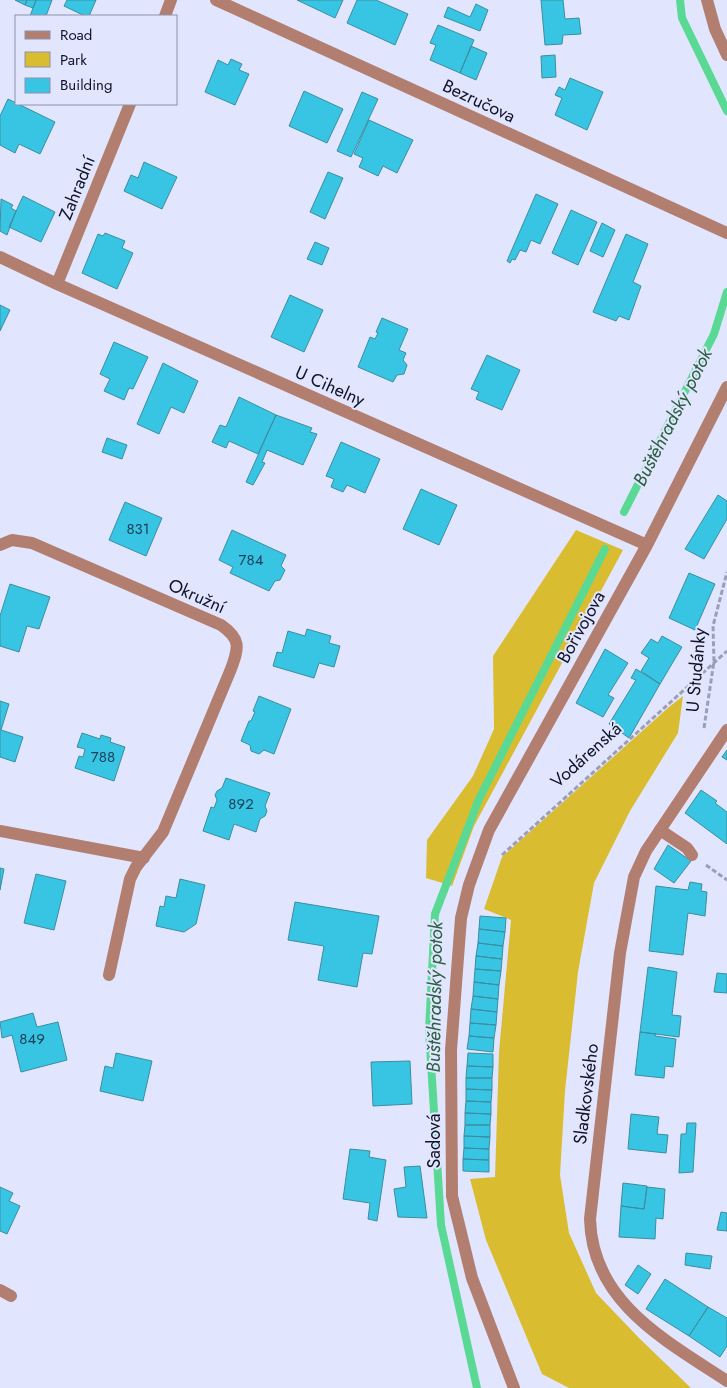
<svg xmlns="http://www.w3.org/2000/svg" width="727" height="1388" viewBox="0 0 727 1388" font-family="Jost,sans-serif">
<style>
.green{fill:#dabc31}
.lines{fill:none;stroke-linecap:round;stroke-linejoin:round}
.stream{stroke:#59d993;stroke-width:8}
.building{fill:#38c5e4;stroke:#3c8da0}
.path{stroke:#9b9fb6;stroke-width:3;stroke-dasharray:5 2.5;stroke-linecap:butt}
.lane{stroke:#b27e6f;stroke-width:12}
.street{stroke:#b27e6f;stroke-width:12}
.labels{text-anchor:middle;stroke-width:4;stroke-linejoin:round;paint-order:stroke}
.number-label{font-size:15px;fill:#1a3f56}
.street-label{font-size:18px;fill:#101227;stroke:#e1e6fe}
.water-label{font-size:19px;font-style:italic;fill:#2c5e41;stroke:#e1e6fe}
</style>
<rect width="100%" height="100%" fill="#e1e6fe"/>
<path class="green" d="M576 530 623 550 474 826 452 886 426 878 427 840 473 776 494 729 493 656Z
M683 696 678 733 630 811 594 883 578 972 565 1091 560 1175 569 1233 596 1293 639 1338 691 1388H569L542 1374 486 1240 470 1179 495 1177 499 1052 511 920 484 909 502 857 669 707Z"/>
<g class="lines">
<path class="stream" d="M680 0 682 18 727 111
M624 512 714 334 727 292
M477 1388 441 1225 429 1030 435 914 479 799 605 549"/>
</g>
<path class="building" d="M15 0H27L25 5Z
M27 0H36L33 8 25 5Z
M36 0H52L46 16H30Z
M67 0H96L89 16H85L64 6Z
M297 0H343L335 18Z
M357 0H376L408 14 395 45 347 23Z
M541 0H563L565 19 579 18 581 34 563 35 562 44 545 45Z
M476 4 488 10 480 31 444 17 448 7 470 17Z
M438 25 474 40 460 73 430 60 436 45 430 43Z
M471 46 487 53 476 80 460 73Z
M555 55 556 77 542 78 541 56Z
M231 59 242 64 239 70 249 74 235 105 205 92 218 60 228 65Z
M570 78 603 92 587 130 555 115 562 98 555 95 559 87 565 90Z
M304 91 343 109 327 143 289 126Z
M362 92 378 99 351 157 337 151Z
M8 99 55 122 40 154 19 144 15 153 0 145V116Z
M369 120 413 140 397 173 383 166 378 176 359 167 363 158 354 154Z
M144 162 177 177 162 209 124 191 131 175 138 178Z
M328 172 343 178 325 219 310 212Z
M536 194 558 204 540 244 531 240 526 252 520 250 515 260 512 259 510 263 507 261Z
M23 196 55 212 41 242 9 227Z
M1 199 13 205 11 208 16 211 7 235 0 231Z
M571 210 597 222 578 265 552 253Z
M602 223 615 230 603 257 590 251Z
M105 233 125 241 122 248 133 253 117 289 82 273 98 234 103 236Z
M626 234 648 244 633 282 641 286 629 320 619 316 616 321 593 312Z
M315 242 329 248 322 265 307 259Z
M290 295 323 310 304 352 271 337Z
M0 305 10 310 0 331Z
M382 318 408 329 399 350 406 353 403 360 407 365 404 374 397 375 393 382 358 367 370 337 375 339 378 333 376 332Z
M114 342 148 357 133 389 129 388 124 400 104 391 110 379 100 374Z
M487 355 520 370 502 410 476 399 479 392 471 389Z
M163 363 198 381 184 413 171 407 159 434 137 424Z
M239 397 276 415 258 454 229 441 226 448 212 442 220 425 226 427Z
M276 415 312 428 310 432 317 434 303 465 267 450 262 462 265 463 253 485 246 482Z
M107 438 127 445 122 459 102 452Z
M341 442 380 459 365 493 347 485 343 492 331 487 334 479 326 476Z
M421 489 457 505 439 545 403 529Z
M718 495 727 501V519L704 559 685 549Z
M125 502 162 518 146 556 109 540Z
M232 530 286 555 281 566 285 570 280 580 275 581 269 591 230 573 233 567 219 560Z
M689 573 715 584 695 630 669 618Z
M10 584 50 597 39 629 27 626 19 652 0 646V616Z
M307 629 331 636 329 643 340 646 334 667 319 663 314 678 273 666 277 652 282 653 288 631 305 636Z
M662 636 682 647 660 684 641 671 649 658 641 653 651 639 658 643Z
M605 649 628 663 608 695 614 698 603 717 576 703Z
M636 669 660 684 629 738 609 724 636 680 631 678Z
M259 696 291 709 274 754 264 750 259 754 251 751 250 745 241 741 249 721H251L255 712 253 711Z
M0 701 9 704 1 730 23 737 15 762 0 757Z
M82 733 100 739 101 735 111 738 110 742 125 747 114 781 75 768 79 756 83 757 85 749 77 747Z
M727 750V760L722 757Z
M226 778 270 793 265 806 267 811 265 816 260 819 256 832 234 824 229 840 203 831 211 807 214 808 217 800 215 795 217 791 222 788Z
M701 790 717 801 715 803 727 812V844L685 813Z
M668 845 691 861 674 883 654 869Z
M0 868 4 869 0 890Z
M36 874 66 881 54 930 24 923Z
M180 879 205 885 196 924 184 932 156 926 160 906 164 907 166 896 176 898Z
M690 882 702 884 701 891 707 892 705 916 688 913 683 955 649 951 656 886 688 890Z
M295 902 379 916 372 954 363 953 357 987 318 980 324 946 288 940Z
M480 916 506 918 505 932 479 929Z
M479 929 505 932 503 946 478 943Z
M478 943 503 946 502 959 476 956Z
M476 956 502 959 501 971 475 969Z
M648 967 677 972 672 1015 681 1016 679 1037 640 1032Z
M475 969 501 971 499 985 474 982Z
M717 973 727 974V993L714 992Z
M474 982 499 985 498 999 473 996Z
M473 996 498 999 497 1012 471 1009Z
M471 1009 497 1012 496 1025 470 1023Z
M33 1013 37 1027 58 1022 67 1060 21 1072 12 1035 2 1038 0 1022Z
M470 1023 496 1025 494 1038 469 1036Z
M640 1032 656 1034 655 1036 676 1039 673 1067 665 1066 664 1078 635 1075Z
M469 1036 494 1038 493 1052 467 1049Z
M116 1053 152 1061 143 1101 100 1091 105 1066 113 1068Z
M468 1053 493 1054V1067L467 1066Z
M410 1061 412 1104 373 1106 371 1062Z
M467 1066 493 1067 492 1078H466Z
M466 1078H492V1090L466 1089Z
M466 1089 492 1090 491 1102 466 1101Z
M466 1101 491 1102V1114L465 1113Z
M465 1113 491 1114 490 1125H465Z
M631 1114 659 1117 657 1134 668 1135 666 1153 628 1149Z
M687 1123H696L693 1172 679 1173 681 1134H686Z
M465 1125H490V1137L464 1136Z
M464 1136 490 1137 489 1149 464 1148Z
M464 1148 489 1149V1160L463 1159Z
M350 1149 370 1151 369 1157 386 1160 377 1221 368 1219 370 1203 343 1199Z
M463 1159 489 1160V1172L463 1171Z
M420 1166 427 1218 398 1217 394 1189 406 1187 404 1167Z
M623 1183 647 1186 644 1209 621 1206Z
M0 1187 13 1193 9 1201 20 1206 7 1234 0 1231Z
M647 1187 665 1189 663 1219 656 1218 655 1239 619 1237 621 1206 644 1209Z
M721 1212 727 1213V1231L717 1230Z
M686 1253 712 1256 710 1269 685 1265Z
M638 1265 651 1274 638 1294 625 1285Z
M665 1279 708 1307 689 1336 646 1309Z
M708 1307 727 1318V1346L720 1357 689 1336Z"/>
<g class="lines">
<path class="path" d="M704 728 714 661 713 626 727 572
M502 855 727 651
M706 865 727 880"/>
<path class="lane" d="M660 830 687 848 692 855"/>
<path class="street" d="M216 0 727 233
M707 0 715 29 727 55
M165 16 171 0
M0 257 57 284 647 545
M57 284 130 104
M0 545 12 540 32 543 221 625C241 639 239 647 231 669L163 832 136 867 130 879 109 975
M727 730 646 851 634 877 620 953 590 1219C592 1302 665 1340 727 1381
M0 831 144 858
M0 1290 11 1296
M514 1388 472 1278 452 1196 451 1050 461 918 469 885 489 830 647 545 727 387"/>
</g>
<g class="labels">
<g class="number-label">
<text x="138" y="534">831</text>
<text x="251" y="565">784</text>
<text x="103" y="762">788</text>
<text x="241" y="809">892</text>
<text x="32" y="1044">849</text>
</g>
<g class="street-label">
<text transform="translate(479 101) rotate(25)" y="6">Bezručova</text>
<text transform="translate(77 188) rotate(-68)" y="6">Zahradní</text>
<text transform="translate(330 386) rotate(24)" y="6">U Cihelny</text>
<text transform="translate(197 596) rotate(24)" y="6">Okružní</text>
<text transform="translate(581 627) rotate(-61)" y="6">Bořivojova</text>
<text transform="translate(696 670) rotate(-85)" y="6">U Studánky</text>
<text transform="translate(586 755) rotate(-42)" y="6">Vodárenská</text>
<text transform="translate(586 1094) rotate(-83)" y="6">Sladkovského</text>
<text transform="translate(434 1141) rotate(-90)" y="6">Sadová</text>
</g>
<g class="water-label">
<text transform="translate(672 417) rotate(-63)" y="7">Buštěhradský potok</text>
<text transform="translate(434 997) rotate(-89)" y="7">Buštěhradský potok</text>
</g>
</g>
<rect x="15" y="15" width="162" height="90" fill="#e1e6fe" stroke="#8d91a8"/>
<rect x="25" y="31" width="25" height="8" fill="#b27e6f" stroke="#8d91a8"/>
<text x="60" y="40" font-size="15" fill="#101227">Road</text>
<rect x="25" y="52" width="25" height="15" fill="#dabc31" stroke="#8d91a8"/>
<text x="60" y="65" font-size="15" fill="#101227">Park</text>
<rect x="25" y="78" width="25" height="15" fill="#38c5e4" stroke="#8d91a8"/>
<text x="60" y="90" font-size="15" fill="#101227">Building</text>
</svg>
